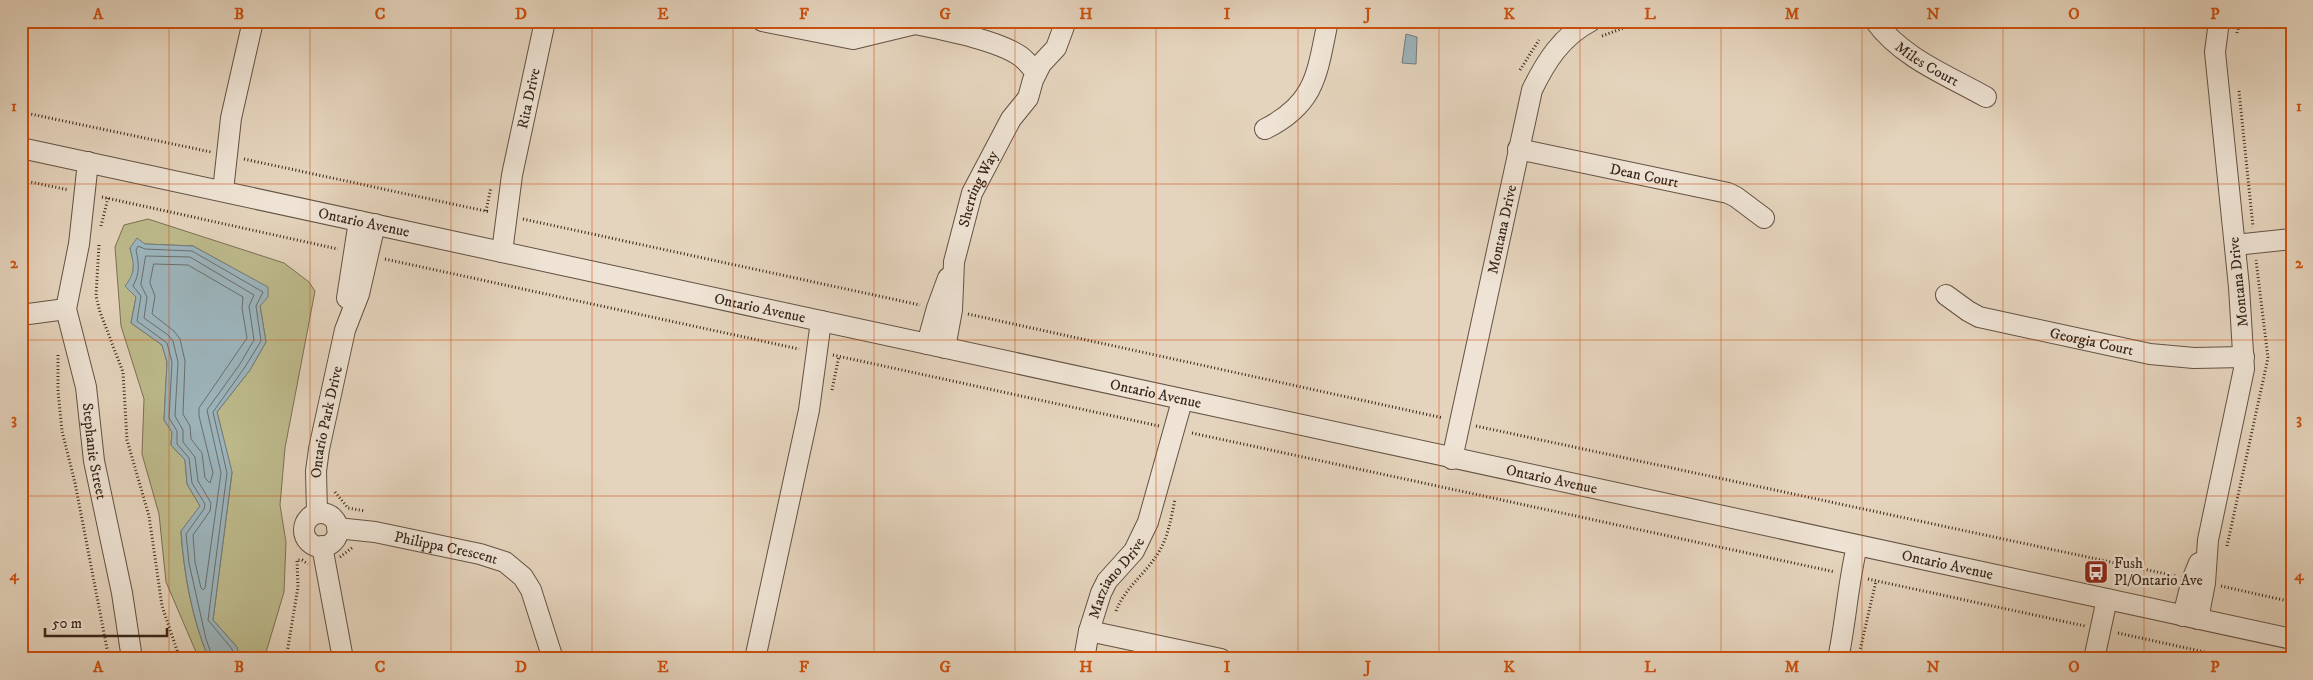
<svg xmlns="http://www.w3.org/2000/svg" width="2313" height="680" viewBox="0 0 2313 680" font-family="'IM FELL DW Pica',serif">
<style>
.green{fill:#bdba8c;stroke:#7b7054}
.water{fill:#9cb5bd;stroke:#747c7c}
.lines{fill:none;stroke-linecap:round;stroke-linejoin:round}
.shore{stroke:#6a6e6c;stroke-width:1}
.minor-casing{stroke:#645244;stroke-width:22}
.path{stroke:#39261b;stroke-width:3;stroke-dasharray:1 2.5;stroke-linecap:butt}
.minor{stroke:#eee3d4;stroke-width:20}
.grid{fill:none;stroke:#ce510e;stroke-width:1;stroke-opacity:0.55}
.labels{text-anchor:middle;stroke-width:5;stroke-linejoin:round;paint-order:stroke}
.street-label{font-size:15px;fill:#39261b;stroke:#eee3d4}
.poi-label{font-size:15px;fill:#39261b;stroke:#eee3d4;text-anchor:start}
.neatline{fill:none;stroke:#ce510e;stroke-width:2}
.grid-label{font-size:16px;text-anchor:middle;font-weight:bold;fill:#ce510e}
</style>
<rect width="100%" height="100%" fill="#e5d4bd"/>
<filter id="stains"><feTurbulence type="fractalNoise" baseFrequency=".004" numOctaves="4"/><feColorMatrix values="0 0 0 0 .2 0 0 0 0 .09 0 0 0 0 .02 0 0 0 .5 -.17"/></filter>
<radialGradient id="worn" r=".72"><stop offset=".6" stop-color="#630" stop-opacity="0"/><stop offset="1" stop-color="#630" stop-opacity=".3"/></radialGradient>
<path class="green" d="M148 219 284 263 309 282 315 291 285 448 280 505 286 542 284 592 264 659H240L237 647 213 620 232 473 217 412 250 370 266 342 260 305 268 288 193 246 145 244 130 248 134 264 132 277 136 297 131 323 162 345 167 362 164 420 172 432 171 445 185 460 187 484 200 506 181 532C184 574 192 620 209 659H199L166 582 159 514 142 454 144 399 121 326 115 247 124 225Z"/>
<path class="water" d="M1406 34 1417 37 1416 64 1402 63Z
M137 238 145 244 193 246 268 287V297L260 306 266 342 250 370 217 412 232 472 213 620 237 647 240 659H209C192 619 184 574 181 531L200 506 187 484 185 460 171 445 172 432 164 420 167 362 162 345 131 323 136 297 125 286C136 272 134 265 130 248Z"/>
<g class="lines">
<path class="shore" d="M146 256 190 257 254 295 249 306 254 340 240 364 207 410 221 473 205 588 203 590 201 588 195 562 193 535 210 511 211 503 198 481 195 457 183 442V430L175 416 178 362 173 341 168 335 144 318 147 297 141 285Z
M154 264 188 265 243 297 242 308 247 338 199 408V416L213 473 210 483 205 478 202 453 191 439 190 426 183 414 185 361 180 339 174 331 152 314 155 296 150 283Z
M213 659 206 639 189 563 186 534 204 509 205 504 192 483 189 458 177 444V431L169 418 172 362 167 343 137 321 141 296 133 286C140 273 139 264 136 250L138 246 145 249 192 251 263 292 256 306 261 341 245 367 213 412 227 473 208 620 232 649 235 659"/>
<defs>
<g id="minor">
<path d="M762 21 853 39 915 24"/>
<path d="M915 21V24C944 30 997 40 1020 56 1026 60 1031 67 1036 73"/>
<path id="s1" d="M1875 21C1902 58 1947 75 1986 97"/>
<path d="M1265 129C1317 103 1317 72 1328 21"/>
<path id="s2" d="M21 148 2292 639"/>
<path id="s3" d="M1518 149 1728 193 1736 197 1764 218"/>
<path id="s4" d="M88 162 79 244 66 309 86 387 94 461 122 593 132 659"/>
<path d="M223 191 231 118 253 21"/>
<path d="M2235 245 2292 239"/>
<path id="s5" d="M502 252 512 175 545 21"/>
<path id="s6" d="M1946 295 1968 311 1979 317 2150 354 2194 358 2244 357"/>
<path d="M347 298 359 221"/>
<path d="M21 315 66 309"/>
<path d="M927 344 937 308 948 278"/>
<path id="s7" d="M945 348 952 310 954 262 972 193 1011 119 1028 98 1033 80 1041 64 1056 48 1066 21"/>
<path id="s8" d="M1452 459 1532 90C1546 61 1562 36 1591 21"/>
<path id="s9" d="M317 513 316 471 319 449 345 330 359 294 375 224"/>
<circle cx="321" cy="530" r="17"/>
<path id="s10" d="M337 528 375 532 480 554 505 562 523 577 531 590 553 659"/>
<path d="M322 546 343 659"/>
<path d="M2183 616 2192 580 2199 563"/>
<path d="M2198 619 2205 583 2208 540 2244 369 2239 287 2215 52 2219 21"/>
<path d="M1089 631 1221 659"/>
<path d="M755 659 809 410 821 321"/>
<path id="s11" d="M1084 659 1089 631 1101 593 1107 581 1134 551 1148 522 1182 401"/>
<path d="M1838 659C1846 621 1848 583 1857 546"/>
<path d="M2094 659 2107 599"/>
</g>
</defs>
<use href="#minor" class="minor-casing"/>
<path class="path" d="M2237 33 2240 21
M1602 36 1642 21
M1520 70 1539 40
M2239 91 2253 227
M21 112 211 152
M244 159 490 212
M21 180 69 190
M102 197 338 249
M486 211 491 187
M523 219 920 305
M101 226 108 198
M99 245 96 296 100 312 123 372 127 440 149 516 162 606 180 659
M385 259 799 349
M968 314 1443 418
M58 355V391L62 431 75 483 109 659
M833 355 1159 426
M832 390 839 356
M1476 426 2176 576
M1192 433 1835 572
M335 492 348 508 365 511
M2227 546 2268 358 2256 260
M340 557 353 547
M1868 579 2085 626
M2221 586 2292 602
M1116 611C1125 588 1144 575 1157 555 1168 538 1171 519 1175 499
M2118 633 2237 659
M286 659 298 587 297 560H302L308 564
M1105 659 1107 651
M1858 659 1876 581"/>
<use href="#minor" class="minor"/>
</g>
<path class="grid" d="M169 21V659M310 21V659M451 21V659M592 21V659M733 21V659M874 21V659M1015 21V659M1156 21V659M1298 21V659M1439 21V659M1580 21V659M1721 21V659M1862 21V659M2003 21V659M2144 21V659M21 184H2292M21 340H2292M21 496H2292"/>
<defs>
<symbol id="bus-square" viewBox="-11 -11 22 22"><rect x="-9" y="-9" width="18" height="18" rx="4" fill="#8f2418" stroke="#eee3d4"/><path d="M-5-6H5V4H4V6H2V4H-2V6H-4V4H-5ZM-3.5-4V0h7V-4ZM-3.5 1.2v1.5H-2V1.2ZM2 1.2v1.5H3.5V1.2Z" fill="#fff"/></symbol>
</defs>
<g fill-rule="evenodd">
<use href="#bus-square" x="2082" y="558" width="28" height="28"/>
</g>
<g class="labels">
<g class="street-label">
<text dy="5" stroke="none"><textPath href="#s1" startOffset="68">Miles Court</textPath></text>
<text dy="5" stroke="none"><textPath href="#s5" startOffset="156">Rita Drive</textPath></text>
<text dy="5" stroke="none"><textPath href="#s3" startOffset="129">Dean Court</textPath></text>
<text dy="5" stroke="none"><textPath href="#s7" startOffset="164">Sherring Way</textPath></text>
<text dy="5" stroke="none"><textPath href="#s2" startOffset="351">Ontario Avenue</textPath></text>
<text dy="5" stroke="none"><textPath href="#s8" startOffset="235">Montana Drive</textPath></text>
<text transform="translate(2238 282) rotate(-96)" y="5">Montana Drive</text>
<text dy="5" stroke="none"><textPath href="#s2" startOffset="756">Ontario Avenue</textPath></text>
<text dy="5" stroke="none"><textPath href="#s6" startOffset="155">Georgia Court</textPath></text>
<text dy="5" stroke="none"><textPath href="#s2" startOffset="1161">Ontario Avenue</textPath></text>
<text dy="5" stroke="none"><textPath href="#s9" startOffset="92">Ontario Park Drive</textPath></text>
<text dy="5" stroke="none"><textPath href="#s4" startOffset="294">Stephanie Street</textPath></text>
<text dy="5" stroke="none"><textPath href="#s2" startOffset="1566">Ontario Avenue</textPath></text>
<text dy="5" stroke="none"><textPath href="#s10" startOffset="111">Philippa Crescent</textPath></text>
<text dy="5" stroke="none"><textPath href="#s2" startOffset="1971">Ontario Avenue</textPath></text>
<text dy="5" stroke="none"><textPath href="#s11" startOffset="89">Marziano Drive</textPath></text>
</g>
<g class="poi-label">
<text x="2114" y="568">Fush<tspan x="2114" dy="17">Pl/Ontario Ave</tspan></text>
</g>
</g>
<rect width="2313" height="680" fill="none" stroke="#e5d4bd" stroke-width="55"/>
<path d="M45 628v8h122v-8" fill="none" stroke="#39261b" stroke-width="2.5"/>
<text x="52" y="628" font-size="15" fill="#39261b" stroke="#eee3d4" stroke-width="4" paint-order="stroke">50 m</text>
<rect x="28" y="28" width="2258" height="624" class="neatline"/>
<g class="grid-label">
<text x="98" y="19">A</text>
<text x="239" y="19">B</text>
<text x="380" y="19">C</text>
<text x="521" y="19">D</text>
<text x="663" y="19">E</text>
<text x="804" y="19">F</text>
<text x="945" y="19">G</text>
<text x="1086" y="19">H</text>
<text x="1227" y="19">I</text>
<text x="1368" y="19">J</text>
<text x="1509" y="19">K</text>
<text x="1650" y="19">L</text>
<text x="1792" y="19">M</text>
<text x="1933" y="19">N</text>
<text x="2074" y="19">O</text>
<text x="2215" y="19">P</text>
<text x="14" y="111">1</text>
<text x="2299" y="111">1</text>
<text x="14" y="268">2</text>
<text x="2299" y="268">2</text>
<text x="14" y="424">3</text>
<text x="2299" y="424">3</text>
<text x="14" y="580">4</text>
<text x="2299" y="580">4</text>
<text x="98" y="672">A</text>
<text x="239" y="672">B</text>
<text x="380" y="672">C</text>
<text x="521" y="672">D</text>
<text x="663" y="672">E</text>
<text x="804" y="672">F</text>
<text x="945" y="672">G</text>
<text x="1086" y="672">H</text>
<text x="1227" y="672">I</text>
<text x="1368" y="672">J</text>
<text x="1509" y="672">K</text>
<text x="1650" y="672">L</text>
<text x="1792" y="672">M</text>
<text x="1933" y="672">N</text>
<text x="2074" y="672">O</text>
<text x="2215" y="672">P</text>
</g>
<rect width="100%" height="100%" filter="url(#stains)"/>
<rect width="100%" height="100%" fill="url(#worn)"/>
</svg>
